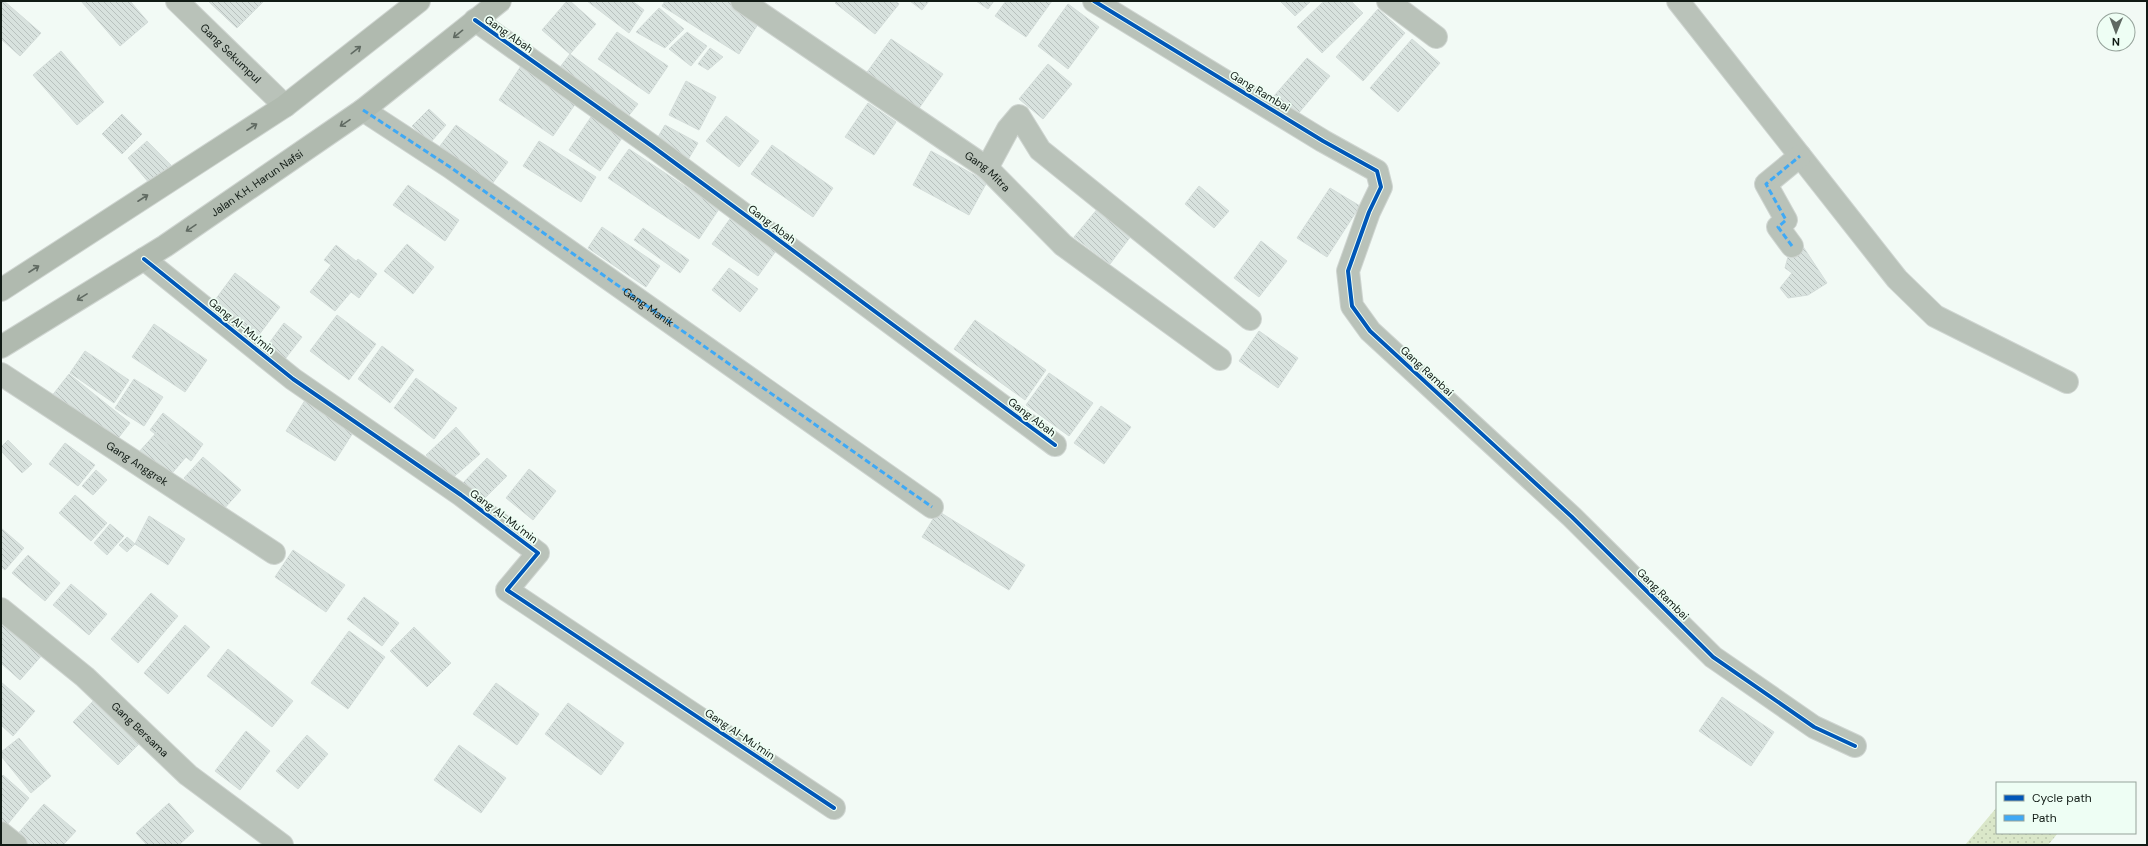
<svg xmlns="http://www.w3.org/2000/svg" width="2148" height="846" viewBox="0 0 2148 846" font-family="'DM Sans',sans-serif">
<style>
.grass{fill:url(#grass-dots)}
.building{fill:url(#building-back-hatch);stroke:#d4ddda}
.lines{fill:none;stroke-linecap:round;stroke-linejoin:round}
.minor-casing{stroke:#cfd5d1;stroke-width:24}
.major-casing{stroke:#cfd5d1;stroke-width:24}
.minor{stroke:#b9c2b9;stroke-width:22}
.major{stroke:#b0baaf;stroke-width:22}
.quiet{stroke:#3fa9f5;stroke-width:3;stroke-dasharray:6 3;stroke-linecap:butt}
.cycleway-casing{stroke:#eefef4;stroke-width:6}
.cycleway{stroke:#0057b8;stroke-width:4}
.oneway{stroke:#606a62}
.labels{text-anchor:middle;stroke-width:3.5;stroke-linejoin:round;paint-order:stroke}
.street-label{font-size:11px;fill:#111b15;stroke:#eefef4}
</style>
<defs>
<pattern id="grass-dots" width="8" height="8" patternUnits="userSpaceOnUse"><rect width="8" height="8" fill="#dae7c9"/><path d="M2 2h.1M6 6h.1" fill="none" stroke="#bac6ac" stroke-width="1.8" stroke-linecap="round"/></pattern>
<pattern id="building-back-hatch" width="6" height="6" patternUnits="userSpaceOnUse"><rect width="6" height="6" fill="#d8e2de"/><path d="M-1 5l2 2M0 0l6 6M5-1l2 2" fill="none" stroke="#b8c1be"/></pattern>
</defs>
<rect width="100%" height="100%" fill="#f2faf5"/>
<path class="grass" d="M1997 807V833H2058L2048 845H1965Z"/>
<path class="building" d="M1 1H4L41 33 20 56 1 39Z
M81 1H130L148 22 120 46Z
M208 1H264L237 28Z
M209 1H264L237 28Z
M567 1H570L596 24 570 54 542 30Z
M587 1H632L644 10 629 33Z
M665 1H728L760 21 739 54 662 6Z
M837 1H895L899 4 875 34 835 3Z
M910 1H929L922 10Z
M976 1H994L988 9Z
M1006 1H1052L1026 37 995 16Z
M1280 1H1311L1295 16Z
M1324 1H1351L1363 13 1322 53 1297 27Z
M1068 4 1099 27 1068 69 1038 46Z
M659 8 684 29 665 48 636 32Z
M1378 9 1405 33 1363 81 1336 57Z
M617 32 668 66 649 94 598 59Z
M687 32 707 46 691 66 669 49Z
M891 39 943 74 917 111 865 75Z
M1412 39 1440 63 1398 112 1370 88Z
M710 48 723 57 708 70 698 64Z
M61 51 104 102 77 125 33 75Z
M570 54 638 104 622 124 555 74Z
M1307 58 1330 76 1297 115 1274 96Z
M1048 64 1072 84 1043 119 1019 99Z
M521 66 576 103 553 136 499 100Z
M686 81 716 97 699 130 669 115Z
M868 103 896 122 874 155 845 137Z
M429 109 446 125 430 143 412 126Z
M122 114 142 134 122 154 102 134Z
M593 114 624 135 600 171 569 150Z
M726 116 759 141 739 167 706 141Z
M456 125 508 162 492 184 440 146Z
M665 125 698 143 686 163 654 144Z
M147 141 171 165 150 184 128 158Z
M539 141 596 177 581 202 523 166Z
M772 145 833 188 813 217 751 174Z
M629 149 719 209 699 239 608 178Z
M931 151 987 182 969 215 913 185Z
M408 185 459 220 445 241 393 205Z
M1199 186 1229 211 1214 228 1185 204Z
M1330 188 1360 206 1327 257 1297 238Z
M1099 207 1131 236 1110 264 1074 237Z
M732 216 778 248 758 276 712 244Z
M602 227 660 266 646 287 588 248Z
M643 228 689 260 680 273 634 240Z
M1261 241 1287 261 1259 297 1234 278Z
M407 244 434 267 413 294 384 271Z
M336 245 356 261 358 259 377 274 359 298 351 292 335 311 310 292 331 265 324 260Z
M1802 245 1827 283 1808 295 1788 298 1780 288 1792 273 1785 268 1788 257Z
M729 268 758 289 740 312 712 290Z
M235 273 280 307 255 340 210 307Z
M337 315 376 344 349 380 310 351Z
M975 320 1046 370 1025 400 954 349Z
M284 323 302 337 282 363 264 350Z
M154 324 207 360 185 392 132 357Z
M1259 331 1298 358 1278 388 1239 361Z
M382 346 414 370 390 403 358 379Z
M85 351 129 380 114 403 70 373Z
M1049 373 1093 403 1069 436 1026 405Z
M69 374 130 423 112 446 51 397Z
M416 378 457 408 434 439 394 408Z
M134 379 163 397 144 426 115 408Z
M307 397 356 428 335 461 286 431Z
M1101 406 1131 427 1104 464 1074 443Z
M163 413 203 444 191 461 150 430Z
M456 427 480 454 449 481 426 455Z
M157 432 186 457 168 478 138 453Z
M8 440 32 464 22 473 1 451V447Z
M65 443 95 465 78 486 49 464Z
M203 457 241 490 222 511 184 478Z
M487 458 507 476 480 503 461 485Z
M529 469 556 491 533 520 506 498Z
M96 470 107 480 93 495 82 486Z
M75 495 107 523 91 541 59 513Z
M938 511 1025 565 1009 590 922 537Z
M149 516 185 539 168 565 135 544Z
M110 524 124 536 107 555 94 543Z
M1 528 24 548 5 570 1 567Z
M127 537 135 544 127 552 119 545Z
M293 550 345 585 326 612 275 577Z
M28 555 60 583 45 601 12 573Z
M71 584 107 614 89 635 53 605Z
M151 593 178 616 138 663 111 639Z
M364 597 399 623 382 646 347 619Z
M1 614 43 654 20 680 1 663Z
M185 625 210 647 168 694 144 673Z
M414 627 451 663 427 687 390 651Z
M349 631 385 657 348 709 311 683Z
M228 649 293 701 272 727 207 676Z
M1 682 35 711 13 736 1 725Z
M496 683 539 714 517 745 473 714Z
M100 694 145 738 118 765 73 722Z
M1722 697 1774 732 1751 766 1699 731Z
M568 703 624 743 601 775 545 734Z
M246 731 270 751 240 790 215 771Z
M307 735 328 754 298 789 276 771Z
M19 738 51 776 31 793 1 756V752Z
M459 745 506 778 481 813 434 780Z
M3 775 29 798 7 825 1 820V777Z
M169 803 194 831 179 845H147L136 833Z
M44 804 76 831 63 845H25L15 837Z"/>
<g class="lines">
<defs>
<g id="minor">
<path id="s1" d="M177 1 285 106"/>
<path id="s2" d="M742 1 987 168 1063 245 1220 359"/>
<path d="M1094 1 1323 141 1377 171 1381 187 1369 212 1348 271 1352 306 1370 331 1572 517 1713 657 1814 727 1855 746"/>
<path d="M1388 1 1436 37"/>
<path d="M1678 1 1897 279 1935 316 2067 382"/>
<path d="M475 20 652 146 1055 445"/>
<path id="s3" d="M363 110 450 167 932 507"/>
<path d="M987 168 1008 129 1019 116 1040 150 1250 319"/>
<path d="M1792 246 1778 227 1786 220 1766 184 1800 156"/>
<path d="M144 259 293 379 461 495 538 553 507 590 834 808"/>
<path id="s4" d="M1 374 274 553"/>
<path id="s5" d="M1 609 85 677 188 775 282 845"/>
<path d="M1 833 16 845"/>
</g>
<g id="major">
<path d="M1 290 285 106 419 1"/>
<path id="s6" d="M1 347 165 246 363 110 500 1"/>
</g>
</defs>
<use href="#minor" class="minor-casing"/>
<use href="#major" class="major-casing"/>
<use href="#minor" class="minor"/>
<use href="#major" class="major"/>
<path class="quiet" d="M363 110 450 167 932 507
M1792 246 1778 227 1786 220 1766 184 1800 156"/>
<defs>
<path id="cycleway" d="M1094 1 1323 141 1377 171 1381 187 1369 212 1348 271 1352 306 1370 331 1572 517 1713 657 1814 727 1855 746
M475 20 652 146 1055 445
M144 259 293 379 461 495 538 553 507 590 834 808"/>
</defs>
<use href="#cycleway" class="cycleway-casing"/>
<use href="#cycleway" class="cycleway"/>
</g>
<defs><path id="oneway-shaft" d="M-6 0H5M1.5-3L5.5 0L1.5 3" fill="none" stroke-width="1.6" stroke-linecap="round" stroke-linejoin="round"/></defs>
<g class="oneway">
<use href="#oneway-shaft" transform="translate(458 34) rotate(141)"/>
<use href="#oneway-shaft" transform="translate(356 50) rotate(-38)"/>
<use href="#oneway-shaft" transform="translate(345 123) rotate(146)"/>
<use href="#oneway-shaft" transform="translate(252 127) rotate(-33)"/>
<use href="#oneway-shaft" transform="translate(143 198) rotate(-33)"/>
<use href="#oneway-shaft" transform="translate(191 228) rotate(146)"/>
<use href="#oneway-shaft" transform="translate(34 269) rotate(-33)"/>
<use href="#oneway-shaft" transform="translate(82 297) rotate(148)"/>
</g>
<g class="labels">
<g class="street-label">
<text transform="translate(509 34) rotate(35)" y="4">Gang Abah</text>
<text dy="4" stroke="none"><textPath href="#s1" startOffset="75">Gang Sekumpul</textPath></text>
<text transform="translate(1260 91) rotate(31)" y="4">Gang Rambai</text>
<text dy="4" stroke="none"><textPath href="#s2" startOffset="299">Gang Mitra</textPath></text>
<text dy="4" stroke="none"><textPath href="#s6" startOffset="304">Jalan K.H. Harun Nafsi</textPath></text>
<text transform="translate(772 224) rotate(37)" y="4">Gang Abah</text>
<text dy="4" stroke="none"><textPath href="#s3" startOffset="347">Gang Manik</textPath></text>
<text transform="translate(242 326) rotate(39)" y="4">Gang Al-Mu'min</text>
<text transform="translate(1427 371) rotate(43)" y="4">Gang Rambai</text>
<text transform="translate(1032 417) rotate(37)" y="4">Gang Abah</text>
<text dy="4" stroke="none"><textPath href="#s4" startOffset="163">Gang Anggrek</textPath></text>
<text transform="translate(504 516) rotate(37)" y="4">Gang Al-Mu'min</text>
<text transform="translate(1663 594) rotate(45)" y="4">Gang Rambai</text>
<text dy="4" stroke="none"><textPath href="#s5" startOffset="184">Gang Bersama</textPath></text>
<text transform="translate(740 734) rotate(34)" y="4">Gang Al-Mu'min</text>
</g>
</g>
<rect width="2148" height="846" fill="none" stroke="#111b15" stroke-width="4"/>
<rect x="1996" y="782" width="140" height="52" fill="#eefef4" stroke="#96a39b"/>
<rect x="2004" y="795" width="20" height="6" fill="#0057b8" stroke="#96a39b"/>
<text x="2032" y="802" font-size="12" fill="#111b15">Cycle path</text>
<rect x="2004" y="815" width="20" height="6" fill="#3fa9f5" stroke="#96a39b"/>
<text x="2032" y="822" font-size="12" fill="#111b15">Path</text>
<g transform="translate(2116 32) rotate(181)"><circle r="19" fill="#eefef4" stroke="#96a39b"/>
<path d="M0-3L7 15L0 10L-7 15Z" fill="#606963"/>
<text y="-6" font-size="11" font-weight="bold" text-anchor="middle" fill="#111b15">N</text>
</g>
</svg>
